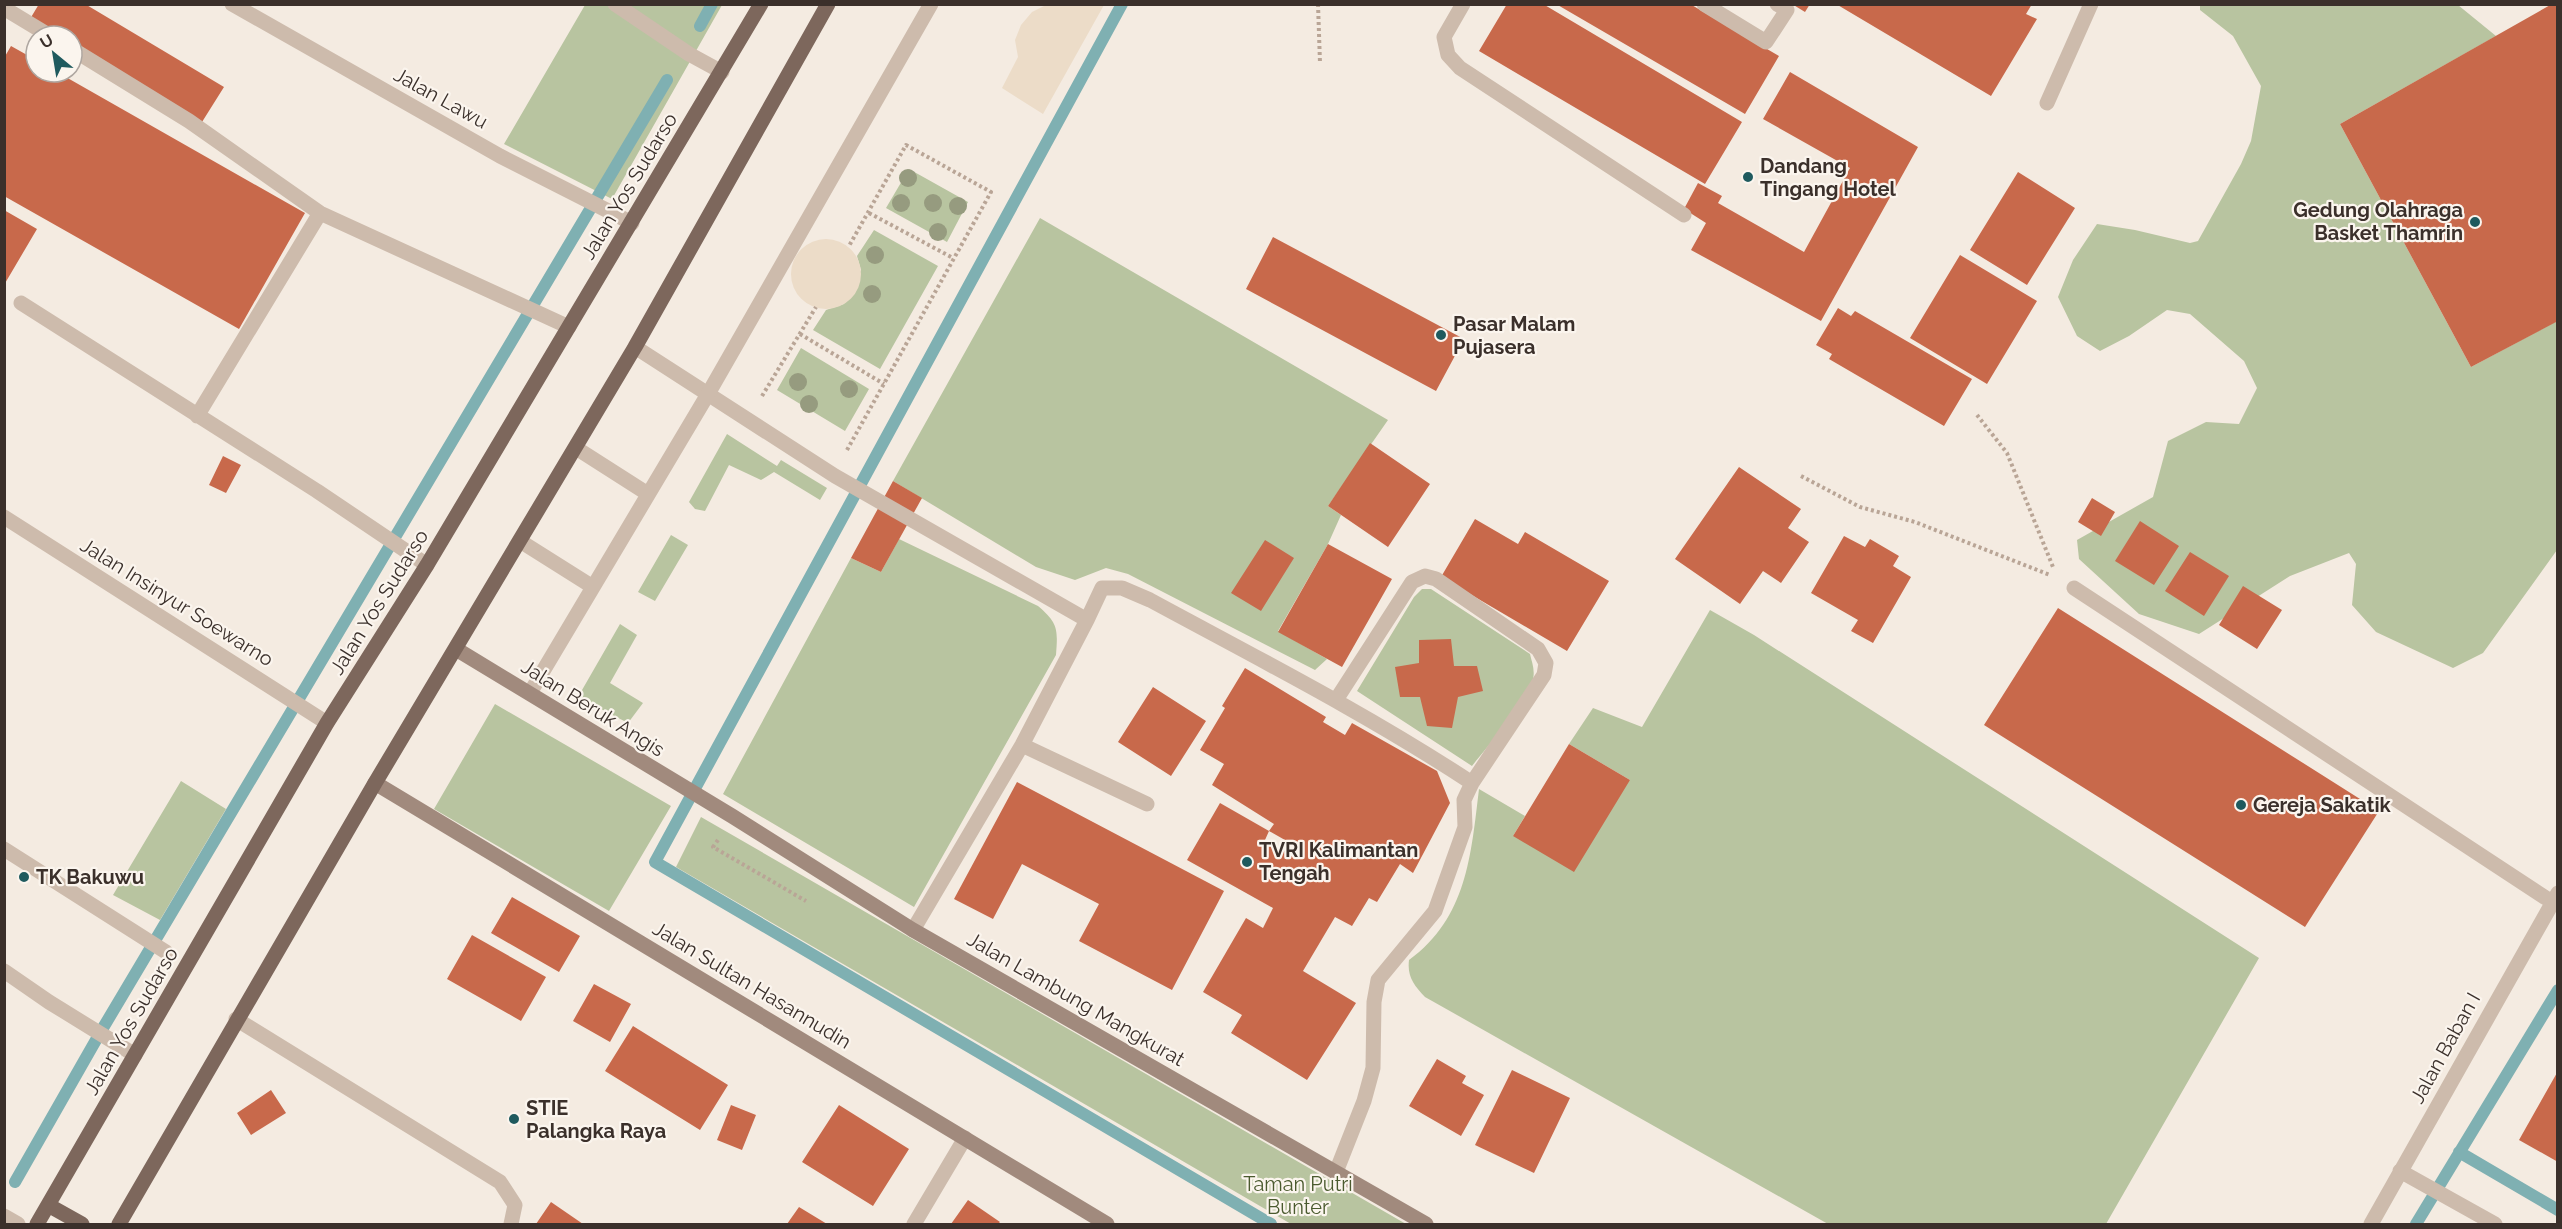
<svg xmlns="http://www.w3.org/2000/svg" width="2562" height="1229" viewBox="0 0 2562 1229" font-family="Raleway,sans-serif">
<style>
.green{fill:#b8c4a0}
.plaza{fill:#ecdcc8}
.lines{fill:none;stroke-linecap:round;stroke-linejoin:round}
.stream{stroke:#7fb0b2;stroke-width:12}
.building{fill:#c8694b;fill-rule:evenodd}
.path{stroke:#b9a596;stroke-width:4;stroke-dasharray:3 3;stroke-linecap:butt}
.lane{stroke:#cdbbac;stroke-width:15}
.street{stroke:#cdbbac;stroke-width:15}
.secondary{stroke:#a18a7d;stroke-width:15}
.primary{stroke:#7d675c;stroke-width:15}
.tree{fill:#969b7f}
.poi-dot{fill:#1f5a5e;stroke:#fbf5ee;stroke-width:2}
.labels{text-anchor:middle;stroke-width:4.5;stroke-linejoin:round;paint-order:stroke}
.street-label{font-size:20px;fill:#3b302b;stroke:#fbf5ee}
.poi-label{font-size:20px;font-weight:bold;fill:#3b302b;stroke:#fbf5ee;text-anchor:start}
.park-label{font-size:20px;fill:#4a5a2e;stroke:#fbf5ee}
</style>
<rect width="100%" height="100%" fill="#f4ebe1"/>
<path class="green" d="M585 5H722L612 199 504 144Z
M2200 5H2458L2496 36 2340 124 2471 367 2557 321V550L2483 653 2453 668 2376 632 2352 605 2356 564 2349 553 2290 576 2199 634 2139 614 2079 559 2077 540 2153 497 2168 441 2206 422 2239 424 2257 388 2244 361 2190 314 2167 310 2129 336 2100 351 2077 336 2058 297 2073 260 2097 224 2135 230 2190 243 2198 241 2241 164 2251 141 2261 86 2233 36 2200 10Z
M909 169 968 202 947 242 886 208Z
M1040 218 1388 420 1328 506 1341 515 1328 544 1278 631 1327 659 1315 670 1128 574 1106 568 1075 580 1036 567 893 481Z
M874 230 938 266 880 369 813 330 826 310 844 304 861 270 857 256Z
M801 348 869 389 845 431 777 390Z
M727 434 777 466 781 460 827 488 820 500 774 472 761 480 729 465 705 511 695 509 689 502Z
M671 535 688 545 655 601 638 592Z
M899 539 1038 606C1058 623 1058 629 1056 655L914 907 723 794 851 558 881 572Z
M1422 589H1431L1530 654C1532 663 1536 672 1532 682 1522 708 1490 743 1472 766L1357 691 1414 597Z
M1710 610 1754 635 2259 958 2106 1224H1828L1425 997C1414 985 1407 977 1409 960 1467 918 1471 855 1479 789L1525 816 1513 836 1630 780 1569 744 1593 708 1642 727Z
M620 624 637 635 610 683 643 703 628 723 578 697Z
M495 704 671 806 609 911 434 809Z
M181 781 226 809 160 920 113 895Z
M701 817 1406 1224H1291L676 867Z"/>
<path class="plaza" d="M1048 4 1104 5 1043 114 1002 88 1018 57 1015 40 1021 25 1032 12Z
M791 274a35 35 0 1 1 70 0a35 35 0 1 1-70 0Z"/>
<g class="lines">
<path class="stream" d="M1122 4 655 862 1271 1224
M700 26 712 4
M2459 1152 2558 1210
M15 1182 100 1033 667 80
M2416 1224 2558 990"/>
</g>
<path class="building" d="M39 4H85L224 87 202 122 72 45V36H58L30 19Z
M1507 4H1543L1742 122 1705 184 1479 51Z
M1556 4H1690L1779 56 1745 114Z
M1792 4H1810L1805 12Z
M1836 4H2032L2026 14 2037 19 1991 96Z
M2552 4H2558V321L2471 367 2340 124Z
M11 46 36 60V72H57L305 213 239 329 4 196V58Z
M1790 72 1918 147 1821 321 1691 250 1706 223 1684 209 1698 183 1722 196 1718 203 1804 252 1850 168 1763 119Z
M2018 172 2075 208 2027 285 1970 250Z
M4 210 37 229 4 285Z
M1273 237 1464 339 1436 391 1246 289Z
M1960 255 2037 301 1987 384 1910 338Z
M1838 308 1851 316 1855 311 1972 379 1944 426 1829 359 1832 354 1816 345Z
M1370 443 1430 484 1388 547 1328 506Z
M223 456 241 465 226 493 209 485Z
M1739 467 1801 509 1788 528 1809 542 1781 583 1763 571 1740 604 1675 559Z
M893 481 922 498 881 572 851 558Z
M2092 498 2115 512 2101 536 2078 522Z
M1475 519 1518 544 1525 532 1609 581 1567 651 1441 577Z
M2140 521 2179 546 2154 585 2115 561Z
M1844 536 1865 547 1870 539 1899 556 1893 566 1911 577 1873 643 1851 631 1858 620 1811 593Z
M1265 540 1294 558 1261 611 1231 593Z
M1328 544 1392 579 1342 667 1278 632Z
M2190 552 2229 576 2204 616 2165 591Z
M2243 586 2282 610 2257 649 2219 625Z
M2058 608 2379 811 2305 927 1984 725Z
M1451 639 1454 666H1477L1483 691 1458 697 1452 728 1427 726 1420 697H1400L1395 667 1419 663V640Z
M1245 668 1326 717 1323 722 1345 735 1352 723 1437 771 1450 803 1413 873 1400 864 1377 902 1369 898 1352 926 1335 917 1303 971 1356 1003 1307 1080 1231 1033 1242 1015 1203 992 1246 918 1263 928 1273 908 1187 860 1220 803 1269 831 1274 824 1212 785 1224 764 1200 750 1225 708 1222 706ZM1269 831 1299 848 1294 856 1265 840Z
M1153 687 1206 721 1171 776 1118 742Z
M1569 744 1630 780 1574 872 1513 836Z
M1017 782 1224 891 1172 990 1079 941 1099 904 1022 864 993 919 954 899Z
M512 897 580 936 559 972 491 933Z
M472 935 546 977 521 1021 447 979Z
M594 984 631 1004 610 1042 573 1021Z
M633 1026 728 1085 700 1130 605 1071Z
M1437 1059 1466 1076 1462 1083 1484 1095 1461 1136 1409 1106Z
M1512 1070 1570 1098 1534 1173 1475 1145Z
M2558 1071V1162L2519 1140Z
M271 1090 286 1113 251 1135 237 1113Z
M731 1105 756 1115 742 1150 717 1140Z
M839 1105 909 1149 873 1206 802 1162Z
M968 1200 1000 1222 998 1224H951Z
M551 1202 583 1224H536Z
M799 1207 827 1224H787Z"/>
<g class="lines">
<path class="path" d="M1318 4 1320 63
M869 213 953 258
M800 334 884 384
M762 396 816 307
M1977 415 2007 453 2053 567
M847 450 991 192 906 145 849 246
M1801 476 1860 507 1915 522 2050 575
M718 840 713 847 806 901"/>
<path class="lane" d="M615 4 689 54 722 72
M1463 4 1444 37 1448 55 1460 68 1684 215
M1704 4 1766 42 1787 10 1777 4
M7 10 50 36
M72 49 189 121 320 213 569 327
M2047 103 2091 4
M21 303 317 491 427 565
M635 347 835 476 1087 620 1102 588H1122L1150 600C1259 659 1369 715 1472 783L1464 800 1465 827 1435 911 1378 980 1374 1002 1373 1068 1364 1101 1336 1172
M197 416 320 213
M1336 700 1412 582 1425 576 1436 579 1538 649 1546 663 1544 675 1472 783
M1022 745 1147 804
M4 849 166 952
M913 930 1022 745 1087 620
M236 1019 500 1182 515 1205 511 1224
M4 1216 18 1224"/>
<path class="street" d="M232 4 500 156 632 223
M576 448 648 494
M4 517 327 723
M520 541 593 587
M2074 588 2552 902
M530 693 708 394 931 4
M4 971 49 1002 135 1055
M2400 1171 2495 1224
M914 1224 965 1138
M2371 1224 2558 893"/>
<path class="secondary" d="M456 649 732 816 913 930 1426 1224
M375 783 1107 1224"/>
<path class="primary" d="M48 1205 82 1224
M37 1224 327 723 427 565 761 4
M119 1224 375 783 635 347 828 4"/>
</g>
<g class="tree">
<circle cx="908" cy="178" r="9"/>
<circle cx="901" cy="203" r="9"/>
<circle cx="933" cy="203" r="9"/>
<circle cx="958" cy="206" r="9"/>
<circle cx="938" cy="232" r="9"/>
<circle cx="875" cy="255" r="9"/>
<circle cx="872" cy="294" r="9"/>
<circle cx="798" cy="382" r="9"/>
<circle cx="849" cy="389" r="9"/>
<circle cx="809" cy="404" r="9"/>
</g>
<g class="poi-dot">
<circle cx="1748" cy="177" r="6"/>
<circle cx="2475" cy="222" r="6"/>
<circle cx="1441" cy="335" r="6"/>
<circle cx="2241" cy="805" r="6"/>
<circle cx="1247" cy="862" r="6"/>
<circle cx="24" cy="877" r="6"/>
<circle cx="514" cy="1119" r="6"/>
</g>
<g class="labels">
<g class="street-label">
<text transform="translate(441 98) rotate(29)" y="7">Jalan Lawu</text>
<text transform="translate(629 186) rotate(-59)" y="7">Jalan Yos Sudarso</text>
<text transform="translate(177 602) rotate(32)" y="7">Jalan Insinyur Soewarno</text>
<text transform="translate(379 602) rotate(-58)" y="7">Jalan Yos Sudarso</text>
<text transform="translate(593 708) rotate(32)" y="7">Jalan Beruk Angis</text>
<text transform="translate(752 985) rotate(31)" y="7">Jalan Sultan Hasannudin</text>
<text transform="translate(1076 999) rotate(30)" y="7">Jalan Lambung Mangkurat</text>
<text transform="translate(131 1021) rotate(-60)" y="7">Jalan Yos Sudarso</text>
<text transform="translate(2445 1048) rotate(-61)" y="7">Jalan Baban I</text>
</g>
<g class="poi-label">
<text x="1760" y="173">Dandang<tspan x="1760" dy="23">Tingang Hotel</tspan></text>
<text x="2463" y="217" text-anchor="end">Gedung Olahraga<tspan x="2463" dy="23">Basket Thamrin</tspan></text>
<text x="1453" y="331">Pasar Malam<tspan x="1453" dy="23">Pujasera</tspan></text>
<text x="2253" y="812">Gereja Sakatik</text>
<text x="1259" y="857">TVRI Kalimantan<tspan x="1259" dy="23">Tengah</tspan></text>
<text x="36" y="884">TK Bakuwu</text>
<text x="526" y="1115">STIE<tspan x="526" dy="23">Palangka Raya</tspan></text>
</g>
<g class="park-label">
<text x="1298" y="1191">Taman Putri<tspan x="1298" dy="23">Bunter</tspan></text>
</g>
</g>
<rect width="2562" height="1229" fill="none" stroke="#3b302b" stroke-width="12"/>
<g transform="translate(54 54) rotate(330)"><circle r="28" fill="#fbf5ee" stroke="#aea6a0" stroke-width="1.5"/>
<path d="M0-4.5L10 22L0 15L-10 22Z" fill="#1f5a5e"/>
<text y="-9" font-size="16" font-weight="bold" text-anchor="middle" fill="#3b302b">U</text>
</g>
</svg>
